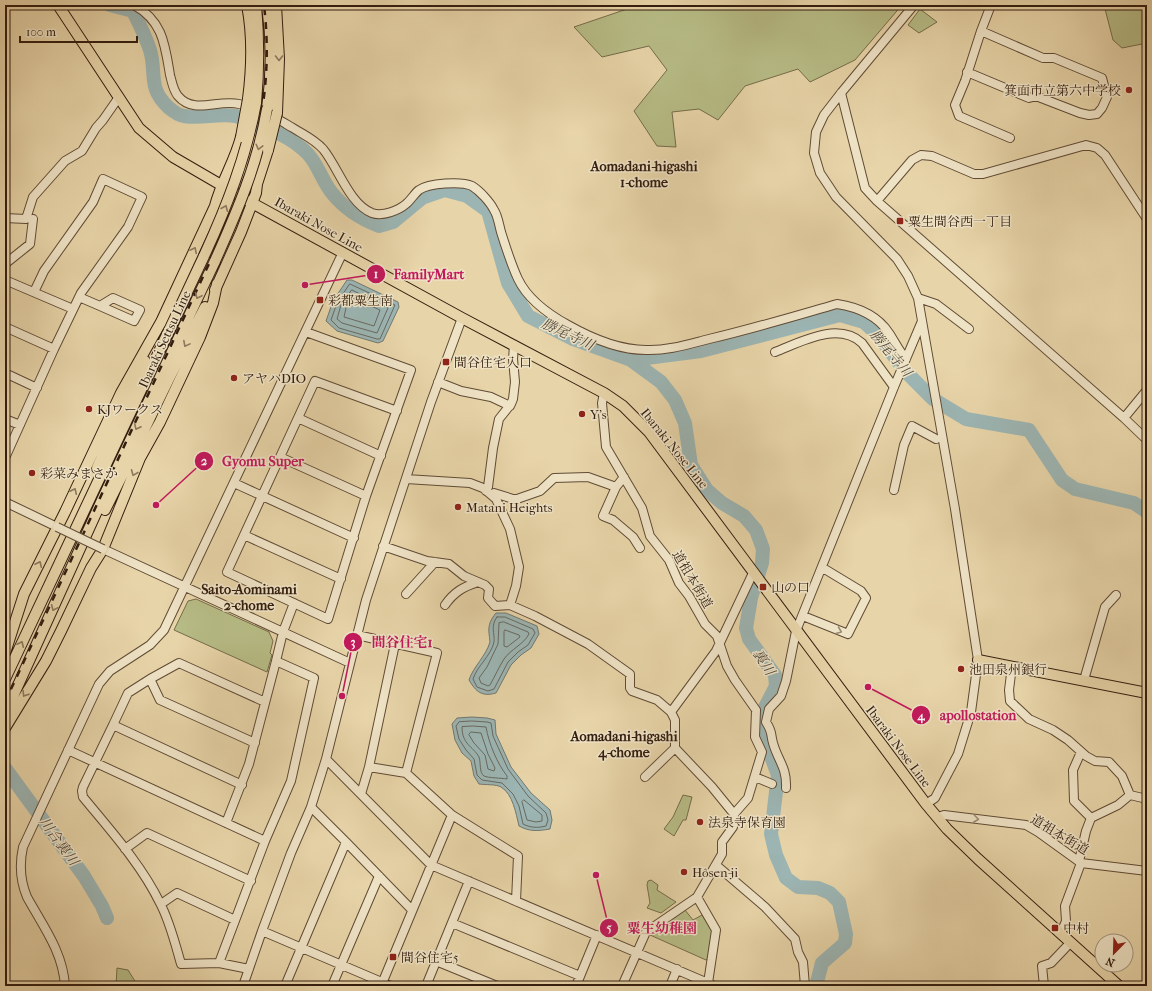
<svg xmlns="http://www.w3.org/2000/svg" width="1152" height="991" viewBox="0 0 1152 991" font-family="'IM FELL French Canon','Noto Serif JP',serif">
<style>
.green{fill:#b7bc86;stroke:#756c4a}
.water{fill:#9cb5b3;stroke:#727871}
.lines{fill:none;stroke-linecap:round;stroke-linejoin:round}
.shore{stroke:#686961;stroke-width:1}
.river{stroke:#9cb5b3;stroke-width:14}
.minor-casing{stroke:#604b35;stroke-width:10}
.major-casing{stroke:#331d0f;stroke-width:12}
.minor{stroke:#efe3c6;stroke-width:8}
.major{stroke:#e7d4a8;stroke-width:10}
.rail{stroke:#331d0f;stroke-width:2.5;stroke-dasharray:7 7;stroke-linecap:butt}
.minor-bridge-casing{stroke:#604b35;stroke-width:10;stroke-linecap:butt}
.major-bridge-casing{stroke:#331d0f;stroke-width:12;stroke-linecap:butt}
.minor-bridge{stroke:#efe3c6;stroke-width:8}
.major-bridge{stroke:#e7d4a8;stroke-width:10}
.oneway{stroke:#8d785c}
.oneway2{stroke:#9a8a74}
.poi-dot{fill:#8f2418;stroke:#efe3c6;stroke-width:1.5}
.labels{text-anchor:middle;stroke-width:3;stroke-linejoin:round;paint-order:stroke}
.poi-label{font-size:13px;fill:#331d0f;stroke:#efe3c6;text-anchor:start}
.street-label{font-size:13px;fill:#331d0f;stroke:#efe3c6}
.neighbourhood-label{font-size:14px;font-weight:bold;fill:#331d0f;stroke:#efe3c6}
.water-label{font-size:14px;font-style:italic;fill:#524b40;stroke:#efe3c6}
.leader{fill:none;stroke:#c2185b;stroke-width:1.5}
.callout-dot{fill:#c2185b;stroke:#efe3c6;stroke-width:1.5}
.mark-label{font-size:12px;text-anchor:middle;font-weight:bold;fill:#fff}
.callout-label{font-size:14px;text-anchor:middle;font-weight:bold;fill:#c2185b;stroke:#efe3c6;stroke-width:3;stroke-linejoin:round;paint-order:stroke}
</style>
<rect width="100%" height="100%" fill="#e7d4a8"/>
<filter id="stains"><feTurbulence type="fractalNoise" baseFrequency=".005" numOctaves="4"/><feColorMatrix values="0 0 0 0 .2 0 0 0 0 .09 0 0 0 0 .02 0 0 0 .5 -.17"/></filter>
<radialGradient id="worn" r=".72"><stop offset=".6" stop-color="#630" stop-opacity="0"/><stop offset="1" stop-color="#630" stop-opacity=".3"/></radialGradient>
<path class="green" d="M632 5H902L855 60 810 82 798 69 745 86 718 120 699 109 672 112 676 147 657 146 634 111 667 70 649 46 602 57 574 27 630 8Z
M1104 5H1147V43L1122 48 1113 40Z
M920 9 937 22 919 33 908 25Z
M196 599 269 632 273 641 270 653 272 655 267 672 174 630 188 601Z
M683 795 692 797 686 820H683L674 836 664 829 673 817Z
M651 880 658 885 657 890 676 902 661 913 647 908 650 903 647 885 648 881Z
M685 910 693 920 702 915 712 931 709 958 706 960 650 935Z
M117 968 128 970 138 986H116Z"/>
<path class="water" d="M347 280H352L398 302 399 307 383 341 378 343 337 331 326 321 333 301Z
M496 613H506L537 626 539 634 531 648 521 655 511 665 496 693C482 697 476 692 469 680 473 667 486 656 490 642 490 639 489 636 489 633 488 625 491 619 496 613Z
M472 717 487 718 495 720 496 734 511 767 531 793 550 810 552 820 550 829C538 831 530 832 519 826 516 814 513 794 501 787 496 784 485 785 479 784L474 776 471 761 462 753 455 740 452 724 457 718Z"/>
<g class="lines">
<path class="shore" d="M350 284 395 305 380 339H377L339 328 331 320 337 303Z
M352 290 388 308 377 333 342 323 337 319 341 305Z
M353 298 380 310 374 326 344 317 346 308Z
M497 617H505L533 629 535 633 528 645 518 652 508 662 494 689 488 691 477 687 473 679C477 666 491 656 494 642 495 633 490 626 497 617Z
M504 622 528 632 529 634C523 645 511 649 504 659 499 667 495 676 490 685L488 686 481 683 479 678 487 667 498 644 499 623Z
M505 630 519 635 520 637 507 647 504 646V632Z
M472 721 487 722 491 723 493 736 508 769 528 796 546 813 548 820 546 826C538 828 531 828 523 824L519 806 513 794 502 783 482 780 477 775 474 759 466 750 459 739 456 726 459 722Z
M473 726 486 727C489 744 497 763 507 776V779C502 778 488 778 484 776 479 773 481 762 479 757 473 746 462 745 462 727Z
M471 732 481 733 488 754 495 768 494 771 488 769 485 755 474 743 469 735Z
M524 800 542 815V821L536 822 527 820 522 802Z"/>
<path class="river" d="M110 5 133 11C140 25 145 35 150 50 157 73 147 87 168 107 173 111 177 115 184 116 201 119 218 113 236 116 261 126 289 134 308 154 319 166 322 181 332 193 344 208 361 219 379 226L393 222 422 198 445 190 467 196 488 211 508 283 528 316 573 339 631 360 701 351 840 315 864 322 878 335 906 372 933 399 966 419 1029 430 1062 480 1075 489 1134 503 1147 512
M631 360 661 382 675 400 685 423 691 465 707 490 722 503 744 516 756 530 763 549 762 563 751 598 746 628 749 639 775 675 776 686 762 713 760 727 778 775 771 834 776 855 786 878 798 887 818 888 830 893 839 902 846 934 845 943 822 963 816 986
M5 768 84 876 102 906 107 918"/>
<defs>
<path id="minor" d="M134 5C163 21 165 45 170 75 172 82 173 90 178 96 194 115 218 99 239 104 243 105 247 107 251 109 262 113 272 116 281 121 285 123 289 126 293 128 304 135 314 139 323 149 338 167 349 204 372 213 383 217 399 210 406 204 411 200 414 194 419 190 429 183 461 181 472 186 480 191 490 202 494 210 498 216 499 225 501 232 506 248 511 264 518 279 528 300 548 314 568 325 591 338 619 350 646 350 667 351 689 344 709 339 752 329 795 316 837 304 857 307 877 315 889 333 895 342 899 351 906 359
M914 5 841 93 824 115 816 132 814 153 820 173 836 197 897 259 908 276 918 298 955 509 978 660 971 712 958 754 935 798 926 804
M991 5 981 31 965 81 955 105 959 116 1010 138
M967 72 1029 98 1036 96 1080 113 1089 115 1097 114 1102 108 1107 97 1102 78 1054 58H1043L981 31
M841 93 865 188 877 201 1124 418 1147 440
M877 201 912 160 921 155 932 156 974 174H983L1086 145 1097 148 1105 155 1147 219
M5 218 26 219 33 197 65 161 82 151 96 128 103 120 119 97
M5 264 30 244 33 219
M5 280 73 309
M79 297 100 306 113 298 140 310 134 321 100 306
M918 298 936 304 969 329
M5 327 54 349
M306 332 411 370 366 496 328 619 227 572 315 381 397 411
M775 352C801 342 838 321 862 343L894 387
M5 373 37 388
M438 382 461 391 491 397 510 406
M604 393 602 403 606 447 642 508 650 536 669 560 679 583 689 596 705 624 717 636 727 666 735 680 756 710 755 737 762 752 748 798 734 814 733 827 722 842V854L697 897 646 932 622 986
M298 418 381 456
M1124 418 1147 390
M5 419 20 425
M280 457 366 496
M5 458 54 349 81 293 128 227 142 197 103 179 93 202 44 271 34 292
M624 477 616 487 603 516 613 520 633 537 640 548
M406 479 470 483 483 488 496 499 510 529 519 567 516 586 510 605
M234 483 354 538
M894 490 904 445 912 426 936 439
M486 491 488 487 493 448 499 419 511 404 513 399 515 382 513 359 514 345
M492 495 494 493 513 499H517L540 491 554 478 588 477 616 487
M5 502 57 527
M244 535 341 579
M383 546 427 561 449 564 464 576 485 585 489 589 488 598 495 606 510 605 535 616 588 644 630 674V688L632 691 657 700 671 712
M103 549 350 663
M406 594 435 562
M445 605C454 592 463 587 478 582
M803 616 848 634 866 598 861 591 823 568
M357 635 437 653 406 773 452 815 381 986
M276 661 283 632 294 603
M1012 666 1009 690 1010 701 1029 719 1053 730 1068 740 1086 756 1095 761 1109 762 1122 776 1130 795
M1084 680 1105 607 1116 595
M113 725 128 693 150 679
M255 743 160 700 150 679 179 663 265 702
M675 748 712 787 734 814
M68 750 265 841
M326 759 431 865 715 986
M369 767 395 644
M645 777 675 748V720L671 712 716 651 753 573
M755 777 772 784
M242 785 113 725 83 787 82 791 83 797C110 830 141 864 160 903 170 922 175 943 181 964L219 963 249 969
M786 788C787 767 778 761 773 743 770 732 773 733 766 722L769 709 781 696 786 681 796 631 894 387 922 321
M361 794 369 767 406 773
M452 815 518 856 516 901
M938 817 944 815 1026 825 1038 832 1081 863 1147 871
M1091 818 1118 805 1130 795 1147 799
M346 842 412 910
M125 849 147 833 251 881
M1079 861 1086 831 1091 818 1074 801 1073 770 1081 752
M716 865 765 907 795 939 798 952 803 962 805 986
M697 897 716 930 708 983
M161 904 177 893 235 920
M452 923 580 976
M262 931 391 986
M1061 933 1066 921 1065 906 1081 863
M436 961 497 986
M219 963 265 841 291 781 314 678 276 661 249 764 226 823
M65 986C63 952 43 926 27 897 20 880 19 865 23 847L99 684 110 671 150 645 164 630 343 252
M243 986 262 931 291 853 311 807 326 759 366 600 431 402 462 318
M285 986 346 842 311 807
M332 986 379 876
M426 986 469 881
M576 986 597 935
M670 986 677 969
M1044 986 1042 966 1051 963 1071 942"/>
<path id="major" d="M58 5 139 128 173 157 252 203 462 318 604 393 623 406 649 432 926 804 947 829 978 859 1119 986
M247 5C253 36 252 68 248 99
M267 5C272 40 272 74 267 109
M276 5 279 59 277 113
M256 103C259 70 259 38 256 5
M215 290 241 232 256 193 257 184 268 150
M97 468 145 361
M105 510C139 442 170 374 205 307
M5 653 24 594 65 512 121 393 161 322 215 206C221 182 235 161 241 137
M978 660 1147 693
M5 679 204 256
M5 714 102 500 215 261
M5 728 46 661 61 631 91 568 103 549 140 458 160 422 200 337 213 303 217 284"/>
</defs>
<use href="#minor" class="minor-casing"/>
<use href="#major" class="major-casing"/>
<use href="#minor" class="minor"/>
<use href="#major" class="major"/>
<path class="rail" d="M5 702 221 238C256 160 274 91 264 5"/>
<defs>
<path id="minor-bridge" d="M57 527 103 549"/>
<path id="major-bridge" d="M241 137 248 99
M268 150 277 113
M204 256C227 206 246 157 256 103
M215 261C237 212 258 163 267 109"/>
</defs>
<use href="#minor-bridge" class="minor-bridge-casing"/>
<use href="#major-bridge" class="major-bridge-casing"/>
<use href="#minor-bridge" class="minor-bridge"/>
<use href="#major-bridge" class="major-bridge"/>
</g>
<defs><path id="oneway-chevron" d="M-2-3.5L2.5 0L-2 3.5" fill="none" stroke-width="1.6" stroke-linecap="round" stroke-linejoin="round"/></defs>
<g class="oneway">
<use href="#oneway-chevron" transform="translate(279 58) rotate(90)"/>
<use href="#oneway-chevron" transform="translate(259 147) rotate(104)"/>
<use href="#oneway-chevron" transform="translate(225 208) rotate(-67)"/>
<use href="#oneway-chevron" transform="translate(194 250) rotate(-63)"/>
<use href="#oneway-chevron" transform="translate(198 296) rotate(115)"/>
<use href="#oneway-chevron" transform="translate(186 344) rotate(118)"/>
<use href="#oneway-chevron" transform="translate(137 427) rotate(116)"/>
<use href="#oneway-chevron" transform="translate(134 473) rotate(112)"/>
<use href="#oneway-chevron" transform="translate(74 491) rotate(-65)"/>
<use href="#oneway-chevron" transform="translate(39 564) rotate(-65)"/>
<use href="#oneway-chevron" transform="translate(54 608) rotate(114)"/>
<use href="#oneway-chevron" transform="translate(21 644) rotate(-65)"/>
<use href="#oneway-chevron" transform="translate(25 694) rotate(122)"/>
</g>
<g class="oneway2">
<use href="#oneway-chevron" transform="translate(839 631) rotate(22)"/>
<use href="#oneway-chevron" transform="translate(976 819) rotate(7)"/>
</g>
<g class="poi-dot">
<circle cx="1129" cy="90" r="4"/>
<rect x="896" y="217" width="8" height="8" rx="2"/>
<rect x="316" y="296" width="8" height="8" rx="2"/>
<rect x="442" y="358" width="8" height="8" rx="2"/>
<circle cx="234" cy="378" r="4"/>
<circle cx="89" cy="409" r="4"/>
<circle cx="582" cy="414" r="4"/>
<circle cx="32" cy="473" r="4"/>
<circle cx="458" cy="507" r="4"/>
<rect x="759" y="583" width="8" height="8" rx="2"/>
<circle cx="961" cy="669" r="4"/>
<circle cx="700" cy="822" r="4"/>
<circle cx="684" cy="872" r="4"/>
<rect x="1051" y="924" width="8" height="8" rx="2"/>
<rect x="389" y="953" width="8" height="8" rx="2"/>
</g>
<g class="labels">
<g class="poi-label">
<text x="1121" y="95" text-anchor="end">箕面市立第六中学校</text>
<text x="908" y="226">粟生間谷西一丁目</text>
<text x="328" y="305">彩都粟生南</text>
<text x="454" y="367">間谷住宅入口</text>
<text x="242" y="383">アヤハDIO</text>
<text x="97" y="414">KJワークス</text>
<text x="590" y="419">Y's</text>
<text x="40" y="478">彩菜みまさか</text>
<text x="466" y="512">Matani Heights</text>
<text x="771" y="592">山の口</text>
<text x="969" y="674">池田泉州銀行</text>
<text x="708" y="827">法泉寺保育園</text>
<text x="692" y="877">Hôsen-ji</text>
<text x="1063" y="933">中村</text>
<text x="401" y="962">間谷住宅5</text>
</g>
<g class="street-label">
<text transform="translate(319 224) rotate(29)" y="5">Ibaraki Nose Line</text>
<text transform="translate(164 339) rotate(-65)" y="5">Ibaraki Settsu Line</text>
<text transform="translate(675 448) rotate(51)" y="5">Ibaraki Nose Line</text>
<text transform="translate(693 579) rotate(59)" y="5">道祖本街道</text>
<text transform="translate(899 746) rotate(53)" y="5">Ibaraki Nose Line</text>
<text transform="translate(1060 834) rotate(31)" y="5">道祖本街道</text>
</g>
<g class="neighbourhood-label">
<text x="644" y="171">Aomadani-higashi<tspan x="644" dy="16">1-chome</tspan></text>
<text x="249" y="594">Saito-Aominami<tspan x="249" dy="16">2-chome</tspan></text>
<text x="624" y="741">Aomadani-higashi<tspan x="624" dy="16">4-chome</tspan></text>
</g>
<g class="water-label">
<text transform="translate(568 334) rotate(25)" y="5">勝尾寺川</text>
<text transform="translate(891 353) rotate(50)" y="5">勝尾寺川</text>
<text transform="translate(764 662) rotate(57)" y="5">裏川</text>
<text transform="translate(59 841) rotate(54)" y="5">川合裏川</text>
</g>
</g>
<path class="leader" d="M305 285L376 274M156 505L204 461M342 696L353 642M868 687L921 715M596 875L609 928"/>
<g class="callout-dot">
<circle cx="305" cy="285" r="4"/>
<circle cx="156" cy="505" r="4"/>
<circle cx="342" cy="696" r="4"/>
<circle cx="868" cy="687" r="4"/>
<circle cx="596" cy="875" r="4"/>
<circle cx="376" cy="274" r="10"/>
<circle cx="204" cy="461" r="10"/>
<circle cx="353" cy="642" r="10"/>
<circle cx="921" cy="715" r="10"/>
<circle cx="609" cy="928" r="10"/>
</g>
<g class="mark-label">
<text x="376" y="278">1</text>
<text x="204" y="465">2</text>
<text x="353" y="646">3</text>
<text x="921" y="720">4</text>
<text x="609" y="932">5</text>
</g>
<g class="callout-label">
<text x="429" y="279">FamilyMart</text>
<text x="263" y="466">Gyomu Super</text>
<text x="402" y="647">間谷住宅1</text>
<text x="978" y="720">apollostation</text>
<text x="662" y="933">粟生幼稚園</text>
</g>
<rect width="1152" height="991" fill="none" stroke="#e7d4a8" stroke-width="20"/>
<rect x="6" y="6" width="1140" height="979" fill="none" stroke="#331d0f" stroke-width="2"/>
<rect x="10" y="10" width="1132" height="971" fill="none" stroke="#331d0f"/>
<g transform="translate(1114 953) rotate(203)"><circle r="19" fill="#efe3c6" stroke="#a4947d"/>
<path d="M0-3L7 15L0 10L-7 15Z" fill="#8f2418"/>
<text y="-6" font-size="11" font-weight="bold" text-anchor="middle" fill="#331d0f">N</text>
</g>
<path d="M20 36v6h117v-6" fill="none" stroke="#331d0f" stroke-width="2"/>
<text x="26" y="36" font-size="12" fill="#331d0f" stroke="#efe3c6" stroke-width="3" paint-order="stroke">100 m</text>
<rect width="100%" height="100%" filter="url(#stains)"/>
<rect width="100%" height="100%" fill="url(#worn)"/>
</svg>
